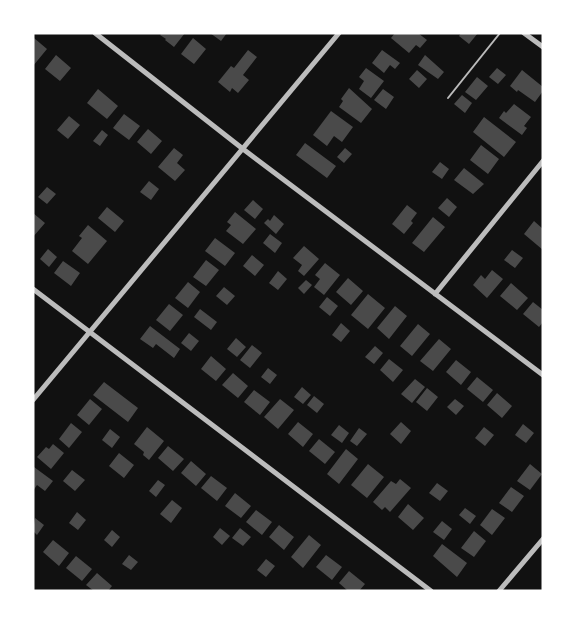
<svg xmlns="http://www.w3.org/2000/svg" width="576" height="624" viewBox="0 0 576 624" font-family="'Fira Sans',sans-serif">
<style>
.building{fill:#4a4a4a}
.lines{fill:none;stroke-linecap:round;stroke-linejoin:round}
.service{stroke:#bcbcbc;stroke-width:2}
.minor{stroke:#bcbcbc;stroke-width:5}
</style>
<rect width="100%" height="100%" fill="#111"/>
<path class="building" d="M162 33H185L174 47 165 40 166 39 160 35Z
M210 33H227L221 41Z
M395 33H418L427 40 420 48 416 45 409 53 391 38Z
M461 33H478L469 44 459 36Z
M34 38 47 49 33 66V40Z
M193 38 206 49 194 64 181 54Z
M248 50 257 57 243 75 249 80 238 93 232 88 230 92 218 82 231 66 234 68Z
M382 50 400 63 395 69 390 65 384 73 372 63Z
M56 55 71 68 60 81 45 69Z
M425 55 444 72 438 79 418 65Z
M366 68 384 81 371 98 359 89 364 81 359 77Z
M497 68 506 75 498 84 489 77Z
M417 70 427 79 419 88 409 79Z
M522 70 543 87V91L535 102 518 90 517 92 510 86Z
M477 77 488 86 476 100 465 92Z
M349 88 372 109 361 123 339 107 343 101 341 99Z
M98 89 118 106 107 119 87 103Z
M383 89 394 97 386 109 374 100Z
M462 95 472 103 465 113 454 104Z
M514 104 531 117 524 126 527 128 522 135 499 118 504 111 506 113Z
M331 111 353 127 342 142 334 136 327 146 313 135Z
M124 114 140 126 129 140 113 128Z
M69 116 80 125 68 139 57 130Z
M484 117 516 142 504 157 473 132Z
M148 129 162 141 151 154 137 142Z
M102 130 108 135 100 146 93 141Z
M305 143 336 166 327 178 296 155Z
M481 145 499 159 488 174 470 160Z
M174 148 183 155 177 163 185 170 175 181 158 167Z
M345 148 352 154 344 163 337 157Z
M440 162 449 169 442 179 432 172Z
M464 168 484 184 473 194 454 180Z
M149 181 159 189 151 200 140 192Z
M47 187 56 194 47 204 38 197Z
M447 198 457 207 449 217 438 208Z
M253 200 263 209 255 219 244 210Z
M407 205 417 213 411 221 413 223 404 234 392 224Z
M107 207 124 221 115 232 98 218Z
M235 212 256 229 243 244 226 231 231 225 227 222Z
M33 213 45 223 33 237Z
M274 215 284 224 276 234 264 223 268 219 270 221Z
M433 217 445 227 424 252 412 243Z
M534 221 543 229V250L524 234Z
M88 225 107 241 88 264 72 251 82 238 79 236Z
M270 234 282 243 275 253 263 243Z
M215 238 235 253 225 266 205 251Z
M304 246 319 259 304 276 298 271 302 265 293 258Z
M48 249 57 257 49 267 40 259Z
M512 250 523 258 515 268 504 260Z
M252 255 264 265 255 276 243 266Z
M206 260 219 270 206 286 193 277Z
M63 261 80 273 71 286 54 273Z
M325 263 340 275 324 295 314 287 320 279 315 275Z
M492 270 503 279 487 298 473 285 481 275 485 279Z
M278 271 287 279 278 290 269 283Z
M348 278 363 291 351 305 336 292Z
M306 280 312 285 304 294 298 288Z
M188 282 200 292 188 308 175 298Z
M511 283 528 298 517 310 500 296Z
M224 287 235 296 227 305 216 296Z
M368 294 385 308 368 329 351 315Z
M327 297 338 306 330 316 319 307Z
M533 302 543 310V322L539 327 523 314Z
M169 304 183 315 170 331 156 320Z
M395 306 407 316 389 339 377 328Z
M200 309 217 322 211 330 194 317Z
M341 323 350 331 341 342 332 335Z
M418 324 430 334 412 356 400 346Z
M150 326 180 349 174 358 156 344 153 348 140 339Z
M189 333 199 341 191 351 181 343Z
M236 338 246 347 237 357 227 349Z
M439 339 451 349 433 371 420 361Z
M252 345 262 353 250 368 240 360Z
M375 346 383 353 374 364 365 357Z
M211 356 226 369 216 381 201 369Z
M389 359 403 370 393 382 380 370Z
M456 360 471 372 461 385 446 372Z
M268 368 277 375 270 384 261 377Z
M233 373 248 386 238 398 222 385Z
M477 377 493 390 483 402 467 389Z
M415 379 425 387 412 403 401 394Z
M104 382 138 408 128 422 93 395Z
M302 387 311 395 303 404 294 397Z
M427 388 438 397 427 411 416 402Z
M254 390 270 402 260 415 244 402Z
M497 393 512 406 502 418 487 405Z
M314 396 324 404 317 413 307 405Z
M90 399 102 409 89 425 77 415Z
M280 399 294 410 278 429 264 417Z
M455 399 464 406 456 415 447 407Z
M298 422 313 434 303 447 288 434Z
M401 422 411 431 401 444 390 434Z
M71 423 82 432 69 448 59 439Z
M523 424 534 433 526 443 515 435Z
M339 425 349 433 342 443 331 435Z
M147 427 164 441 149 460 143 455 144 452 134 444Z
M484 427 494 435 485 446 475 438Z
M359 428 367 434 357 446 350 441Z
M110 429 120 437 112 448 102 440Z
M319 439 335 452 325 464 309 451Z
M53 444 64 453 51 469 37 457 46 447 49 449Z
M168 446 184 459 173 471 158 458Z
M346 449 358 459 339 484 327 474Z
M119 453 134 465 124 478 109 466Z
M191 461 206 474 196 486 181 473Z
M368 464 384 477 367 498 351 485Z
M530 464 542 474 530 490 517 481Z
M34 467 53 481 45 491 37 485 33 491Z
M72 470 85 480 75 491 63 481Z
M211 476 227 488 217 501 201 488Z
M400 479 411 488 390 512 385 507 382 510 373 502 391 481 396 484Z
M158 480 165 485 156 497 149 491Z
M437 483 448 491 440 501 429 493Z
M511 487 524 496 512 512 499 503Z
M235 493 251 506 241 518 225 506Z
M172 500 182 508 171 523 160 514Z
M408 504 424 518 413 530 398 517Z
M465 508 476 516 470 524 459 515Z
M492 509 505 518 492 535 480 525Z
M256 510 272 522 262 535 246 522Z
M77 512 86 520 78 530 69 523Z
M35 518 44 525 37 535 33 531Z
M442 521 452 529 444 540 433 532Z
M279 525 294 537 284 550 269 537Z
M220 528 230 536 222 545 213 537Z
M240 528 251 537 243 546 232 538Z
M112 530 120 537 112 547 104 540Z
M474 531 486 541 474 557 461 548Z
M309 535 321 545 303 568 291 557Z
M53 540 69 553 59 566 43 552Z
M442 544 467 563 457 577 433 556Z
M129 555 138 562 131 570 122 564Z
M326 555 342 567 332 580 316 567Z
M76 556 92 569 82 581 66 568Z
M266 559 275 566 266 577 257 570Z
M349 571 365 584 359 591H348L339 583Z
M97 573 112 586 108 591H94L86 585Z"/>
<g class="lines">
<path class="service" d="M448 98 500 33"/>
<path class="minor" d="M95 33 243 149 543 375
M524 33 543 47
M33 289 431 591
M435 294 543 161
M33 400 339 33
M499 591 543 539"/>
</g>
<rect width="576" height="624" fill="none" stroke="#ffffff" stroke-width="69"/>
</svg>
